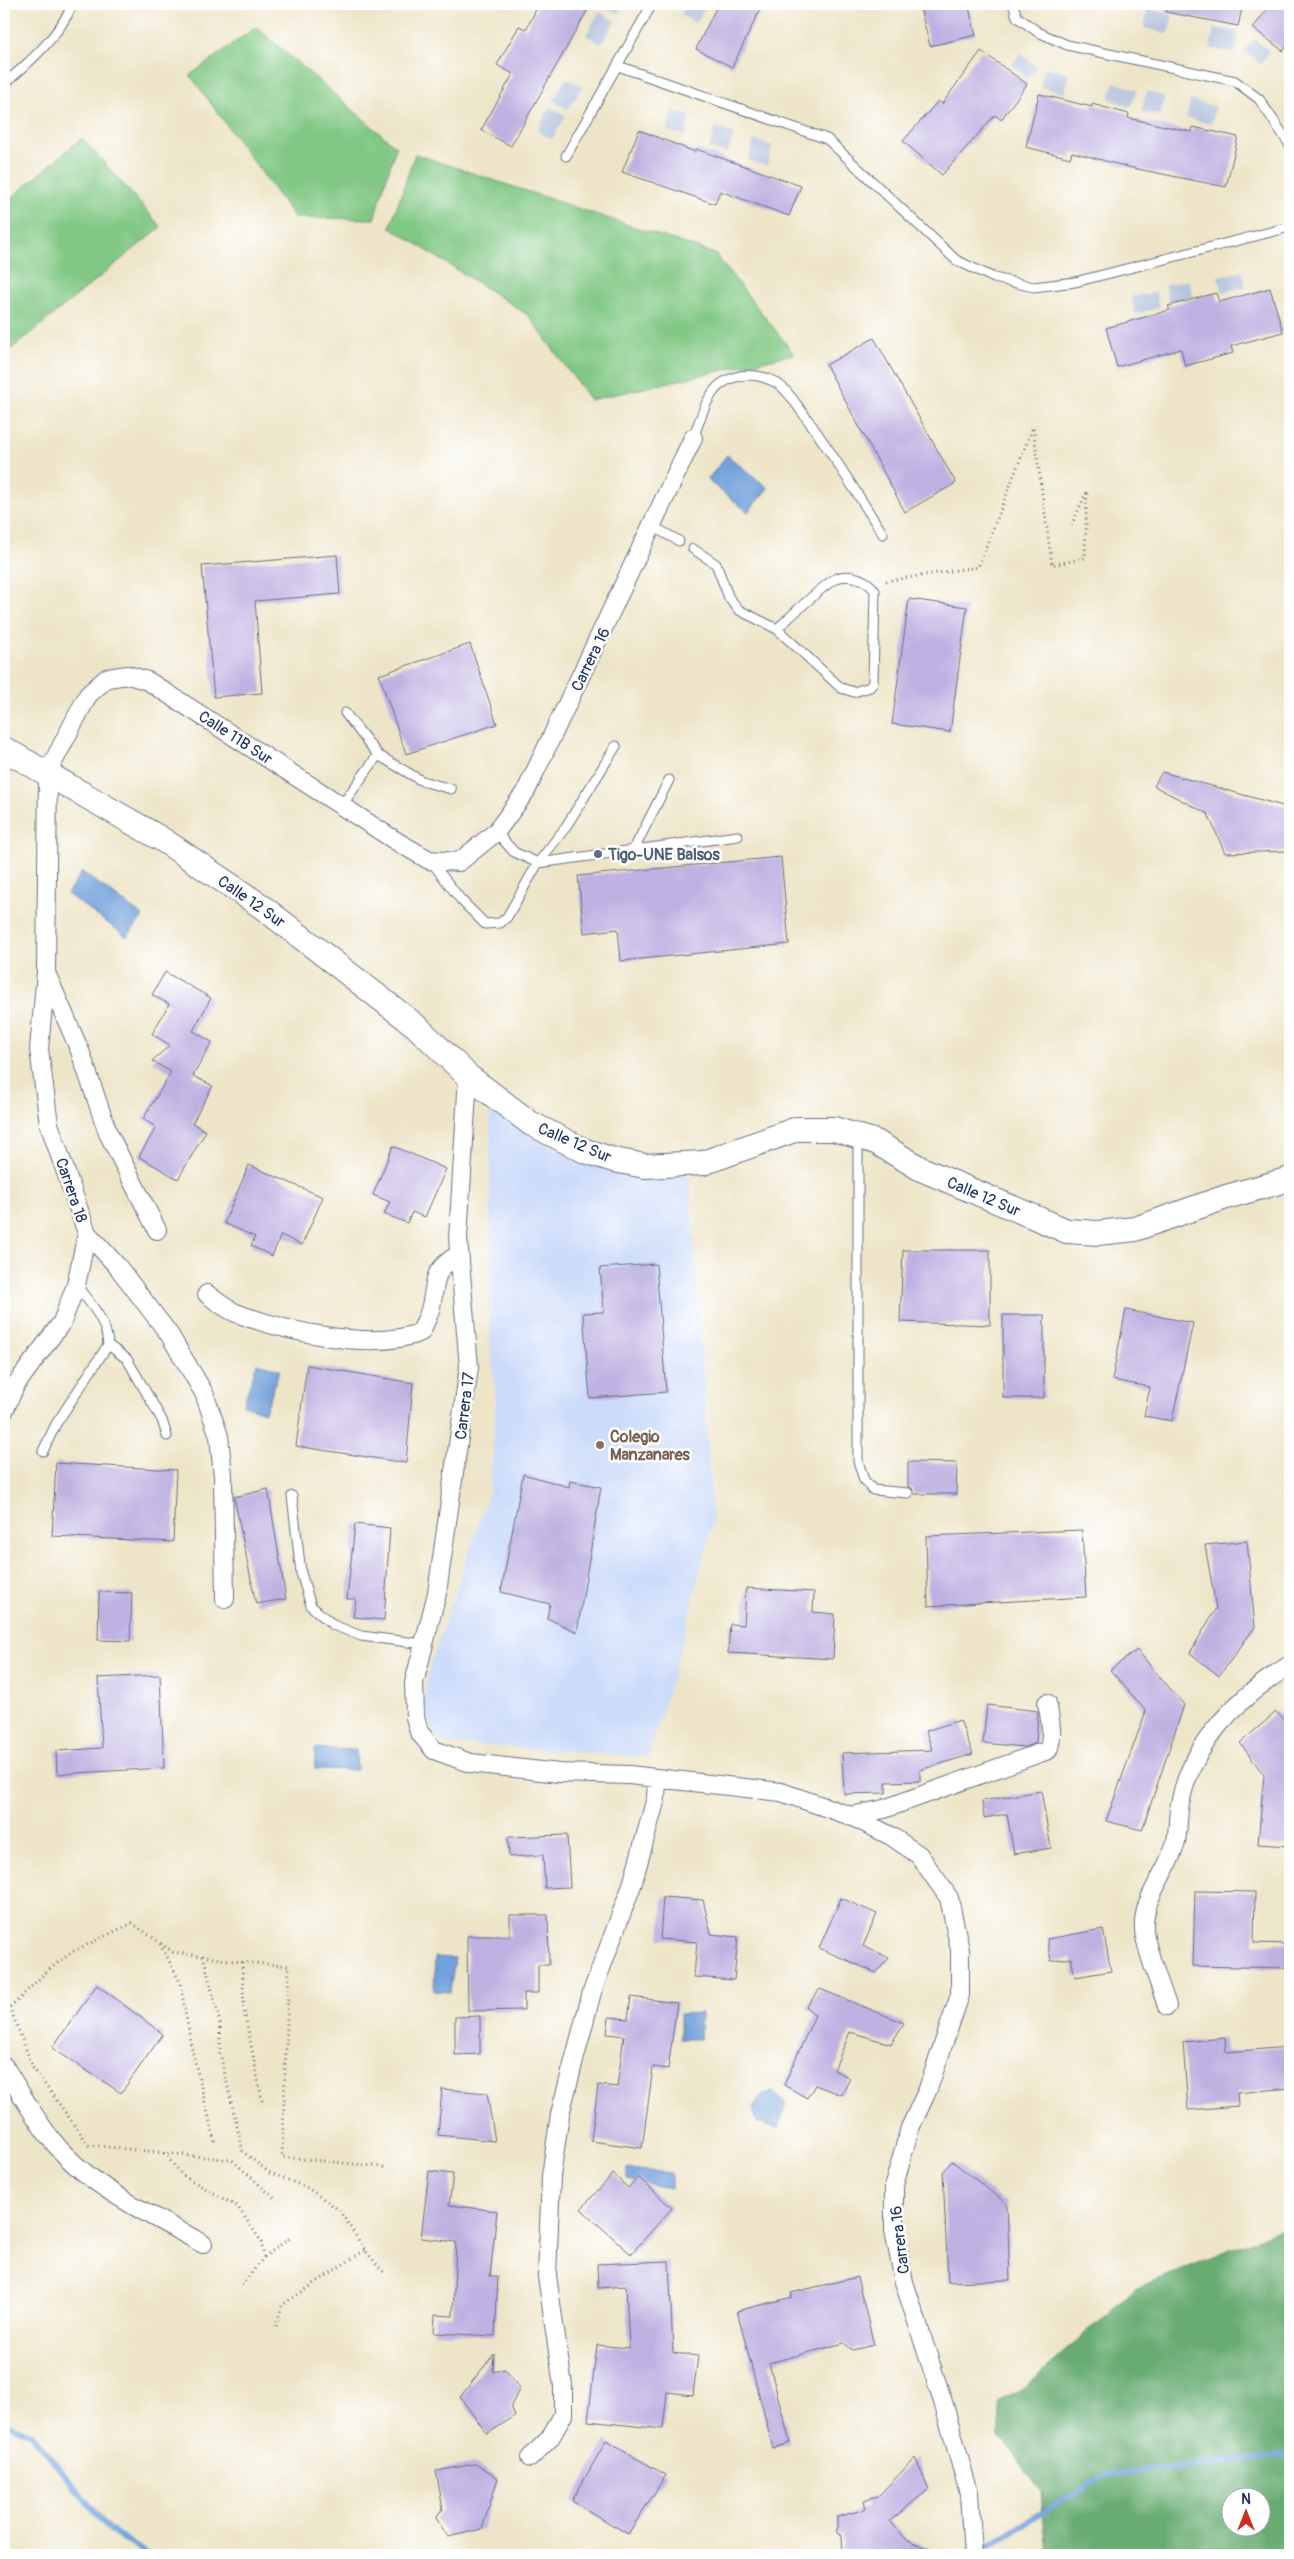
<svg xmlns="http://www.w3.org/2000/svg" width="1294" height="2559" viewBox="0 0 1294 2559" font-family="Pangolin,sans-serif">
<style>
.built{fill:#ccdbfa}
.industrial{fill:#b8c5de}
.green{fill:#81c884;stroke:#4e7c71}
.forest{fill:#68ac72;stroke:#426e68;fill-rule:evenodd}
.water{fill:#72a1db;stroke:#46689c}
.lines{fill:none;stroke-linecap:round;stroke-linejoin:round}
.stream{stroke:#72a1db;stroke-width:6}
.building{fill:#bfb2e2}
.service-casing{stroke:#656f83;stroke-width:11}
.minor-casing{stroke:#656f83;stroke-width:20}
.secondary-casing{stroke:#656f83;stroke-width:26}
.path{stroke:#656f83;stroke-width:3;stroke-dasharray:1 4;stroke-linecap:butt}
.service{stroke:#fff;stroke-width:9}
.minor{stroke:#fff;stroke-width:18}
.secondary{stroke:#fff;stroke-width:24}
.service-dot{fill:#5c6f8a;stroke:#fff;stroke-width:2}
.education-dot{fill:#8d6e63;stroke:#fff;stroke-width:2}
.labels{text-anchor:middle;stroke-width:5;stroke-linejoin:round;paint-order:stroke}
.street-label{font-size:16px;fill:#1b2f5e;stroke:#fff}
.service-label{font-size:16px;font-weight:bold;fill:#4e5e75;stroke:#fff;text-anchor:start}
.education-label{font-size:16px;font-weight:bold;fill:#785e54;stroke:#fff;text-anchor:start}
</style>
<rect width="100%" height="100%" fill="#fff"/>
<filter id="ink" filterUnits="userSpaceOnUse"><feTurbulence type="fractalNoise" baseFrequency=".02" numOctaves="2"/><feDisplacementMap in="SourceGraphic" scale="10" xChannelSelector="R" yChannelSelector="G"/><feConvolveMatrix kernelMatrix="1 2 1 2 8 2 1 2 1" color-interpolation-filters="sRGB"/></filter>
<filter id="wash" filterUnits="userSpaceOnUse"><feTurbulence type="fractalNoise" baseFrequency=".0096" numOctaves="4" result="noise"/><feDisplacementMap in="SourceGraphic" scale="20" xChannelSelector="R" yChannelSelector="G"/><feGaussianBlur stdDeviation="1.12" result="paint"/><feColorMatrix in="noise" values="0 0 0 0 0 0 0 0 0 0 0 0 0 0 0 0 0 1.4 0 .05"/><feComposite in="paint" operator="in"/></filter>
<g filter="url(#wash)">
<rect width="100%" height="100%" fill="#eee5c8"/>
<path class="built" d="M490 1112 546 1144 618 1173 689 1174 713 1521 679 1655 648 1757 442 1743 422 1713 429 1669 490 1490 496 1400 490 1342Z"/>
<path class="industrial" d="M603 4H624L618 14 602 5Z
M687 4H708L696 23 681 15Z
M1148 9 1173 15 1168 34 1144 28Z
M599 12 615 21 601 44 586 35Z
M1214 28 1239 32 1235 53 1210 48Z
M1254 39 1270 52 1260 64 1244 51Z
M1020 54 1037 67 1027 78 1011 65Z
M1045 67 1069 73 1064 93 1040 87Z
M566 78 583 87 568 109 553 101Z
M1114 82 1137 90 1131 107 1109 99Z
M1147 91 1165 97 1160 116 1141 111Z
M1191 100 1216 107 1211 124 1186 118Z
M550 107 566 116 552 139 537 131Z
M672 110 691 116 685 136 667 131Z
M715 128 734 133 728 153 709 148Z
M754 140 773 146 767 166 748 160Z
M1243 271 1246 287 1222 292 1218 276Z
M1189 280 1193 297 1168 302 1165 285Z
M1156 292 1159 308 1135 314 1131 297Z"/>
<path class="green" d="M256 27 396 147 374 219 295 218 190 75Z
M82 138 161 227 4 355V204Z
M415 154 715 254 794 354 590 400 528 315 390 227Z"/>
<path class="forest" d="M1290 2228V2555H1047L1041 2492 1000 2436V2402L1025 2387 1135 2289 1281 2229ZM1232 2496H1262V2526H1232Z"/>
<path class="water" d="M727 455 768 488 748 512 707 480Z
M82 872 143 916 127 937 67 894Z
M257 1363 280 1370 265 1412 243 1405Z
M315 1748 356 1750 357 1770 315 1769Z
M435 1957 455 1958 450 1992 434 1991Z
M701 2013 700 2039H680V2014Z
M773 2091 786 2103 779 2128 757 2123 753 2107 762 2095Z
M627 2169 671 2173V2188L627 2180Z"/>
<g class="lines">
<path class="stream" d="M4 2423 31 2434 109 2529 148 2555
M975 2554 1105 2475 1290 2455"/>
</g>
<g id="blocks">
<path class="building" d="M539 4H591L511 146 481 130 513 74 497 65 519 26 526 29Z
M718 4H763L732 67 696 49Z
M919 4H968L976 35 930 46Z
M1167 4H1243L1238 26 1166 12Z
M1271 4H1290V42L1283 51 1253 28Z
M981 51 1027 84 1001 120 995 115 942 175 903 141 938 101 942 104Z
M1039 94 1092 107V104L1129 114 1128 118 1192 132 1193 127 1238 137 1226 187 1128 167 1072 152 1070 158 1026 147Z
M639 130 695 152 696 149 801 186 789 216 720 191 715 204 622 172Z
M1270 288 1283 332 1231 346 1233 353 1185 366 1181 349 1117 367 1106 328 1170 310 1168 306 1216 293 1219 302Z
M874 338 956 483 905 512 826 365Z
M337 555 340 594 255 601 262 693 214 697 202 566Z
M909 599 967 607 950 732 892 724Z
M470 644 497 724 406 754 379 675Z
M1162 772 1290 808V851L1225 853 1208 814 1154 786Z
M781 857 789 944 621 961 618 929 584 933 578 876Z
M165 972 211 998 193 1031 212 1042 193 1076 213 1086 192 1123 206 1131 178 1179 139 1157 156 1127 143 1119 171 1072 152 1061 170 1045 152 1034 169 1004 152 995Z
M393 1146 446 1169 425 1217 412 1212 407 1223 384 1214 390 1202 373 1195Z
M249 1165 323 1197 302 1245 281 1235 272 1256 251 1246 255 1237 224 1223Z
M903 1250H990V1325L900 1322Z
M656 1264 666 1392 590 1398 583 1313 604 1312 600 1268Z
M1126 1310 1193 1323 1172 1421 1144 1416 1150 1387 1112 1380Z
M1003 1315H1044V1398H1003Z
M307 1365 413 1383 406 1463 296 1446Z
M908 1462 957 1463 956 1494H914L912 1488 908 1487Z
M56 1463 176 1470 173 1542 52 1536Z
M523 1474 569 1487 570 1481 601 1487 577 1632 547 1618 550 1604 501 1592Z
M268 1489 286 1599 256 1604 234 1497Z
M355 1524 390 1528 384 1620 353 1617 356 1599H347Z
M1082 1530 1086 1597 928 1606 926 1536Z
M1247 1541 1255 1627 1219 1676 1190 1653 1216 1608 1205 1545Z
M746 1588 814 1592 813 1612 835 1614 833 1659 728 1653 730 1624 744 1625Z
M99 1592 132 1593 130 1641 98 1640Z
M1137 1650 1184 1705 1142 1830 1106 1821 1146 1711 1110 1670Z
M160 1675 164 1768 57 1774 56 1751 102 1748 98 1678Z
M987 1705 1038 1711 1036 1743 1024 1747 983 1743Z
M1276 1712 1290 1724V1846L1258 1844 1264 1775 1240 1743Z
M960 1720 973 1754 920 1770V1781L886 1782V1793L844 1794 842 1753 932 1750 926 1731Z
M1041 1791 1051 1848 1014 1854 1007 1814 984 1818 982 1801Z
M567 1835 570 1887 545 1888 543 1855 509 1857 508 1837Z
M1195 1891 1255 1892 1254 1943 1290 1944V1968L1193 1966Z
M663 1897 703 1900 711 1934 738 1937 734 1980 694 1977 697 1942 660 1939Z
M841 1898 877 1914 863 1946 889 1958 876 1973 819 1948Z
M510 1915H548L549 1965H538V1993H524V2010L468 2011 467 1936H510Z
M1103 1929 1111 1971 1075 1977 1071 1958 1051 1961 1047 1939Z
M97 1985 163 2034 121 2093 52 2048Z
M820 1989 904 2023 891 2044 850 2032 834 2070 850 2078 842 2095 815 2085 807 2098 784 2085 815 2015 806 2007Z
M631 1997 677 2003 668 2069 653 2067 642 2148 591 2141 598 2085 617 2087 624 2036 607 2034 609 2017 628 2019Z
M480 2016V2054L455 2055V2017Z
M1225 2038 1226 2052 1290 2047V2088L1237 2093 1238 2106 1188 2110 1183 2042Z
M442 2089 487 2093 495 2141 438 2135Z
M952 2161 1007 2204 1010 2280 948 2282 943 2172Z
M429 2171 453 2174 449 2205 497 2211 490 2276H498L495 2336 434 2333 435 2315 453 2316 456 2242 421 2238Z
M613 2174 628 2188 638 2177 672 2208 631 2254 581 2209Z
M669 2261 673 2353 698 2356 693 2395 667 2392 663 2429 588 2421 597 2345 629 2348 626 2286 598 2288 597 2264Z
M857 2277 874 2345 852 2350 844 2343 769 2363 790 2443 773 2448 737 2311 792 2297 791 2293Z
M494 2354 493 2372 505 2369 520 2388 511 2406 515 2416 487 2434 460 2397Z
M606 2441 666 2475 628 2534 572 2501Z
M915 2458 929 2489 890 2521 906 2539 944 2555H843L842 2536 837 2533V2517L866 2509 864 2500 878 2496Z
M475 2464 498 2478 482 2529 448 2537 436 2518 443 2509 436 2471Z"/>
</g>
</g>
<g filter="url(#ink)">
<use href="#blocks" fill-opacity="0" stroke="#656f83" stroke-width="1"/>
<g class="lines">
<defs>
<path id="service" d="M1013 4 1017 17 1038 32 1067 45 1235 81 1259 99 1290 145
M618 66 827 139 956 260 994 278 1034 287 1075 282 1290 227
M4 84C31 61 58 37 73 4
M566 156 652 4
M693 438C700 421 706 395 721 384 738 372 761 373 778 384 789 391 797 406 805 416 833 454 857 494 883 534
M652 526 679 541
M693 549 716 564 729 598 739 610 777 629 841 688 854 692 870 687 873 682 875 591C868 580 851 573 837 578 825 583 789 618 777 629
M345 713 378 755 422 781 451 789
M342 805 378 755
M496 832 514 852 538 863 738 836
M633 851 669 780
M430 860 461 900 485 924 500 923 507 917 538 863 565 828 616 746
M858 1137V1461L864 1480 873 1490 908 1493
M108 1345 127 1359 162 1420 167 1436
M43 1451 56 1424 108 1345C107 1321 91 1304 76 1285
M292 1496 301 1573 311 1606 333 1625 361 1636 424 1644"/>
<path id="minor" d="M47 975 80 1051 108 1133 157 1230
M468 1076 458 1238 469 1367 437 1593 414 1683 415 1717 419 1732 434 1750 470 1763 559 1773 629 1775 781 1792 851 1816 891 1836 919 1855 949 1898 960 1950V1995L928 2089 910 2128 894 2185V2230L904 2282 944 2405 969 2493 973 2555
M207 1294C216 1301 226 1309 236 1313 284 1331 374 1352 421 1332 424 1324 428 1317 430 1310 438 1280 429 1273 459 1254
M4 1411 15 1386 62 1322 76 1285 87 1233
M225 1599 223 1476 219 1436 204 1393 169 1334 118 1267 87 1233 49 1124 39 1049 46 972 48 772 88 695 107 678 128 675 148 681 396 841 429 860 459 862 496 832 526 791 693 438
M851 1816 884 1809 1048 1750C1054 1735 1050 1719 1047 1703
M1167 2006C1161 1987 1145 1947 1144 1930 1142 1897 1166 1876 1175 1845 1179 1832 1177 1817 1180 1804 1191 1743 1239 1696 1290 1665
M4 2066C19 2090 33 2116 51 2139 89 2188 151 2214 203 2244
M530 2458 550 2438 563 2415V2386L547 2276 551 2176 560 2114 592 1992 632 1885 656 1798 657 1779"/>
<path id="secondary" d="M4 749 163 840 261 906 416 1026 468 1076 530 1123 585 1151 614 1160 645 1166 703 1163 797 1129H834L876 1142 921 1169 1067 1231 1098 1233 1135 1229 1226 1197 1290 1179"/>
</defs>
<use href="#service" class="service-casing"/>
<use href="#minor" class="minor-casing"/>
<use href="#secondary" class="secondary-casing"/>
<path class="path" d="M886 581 978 567 1033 427 1052 565 1085 558 1087 491 1071 526
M160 1944 180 1982 192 2050 215 2142
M203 1955 220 2023V2053L243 2152 270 2173 308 2188 339 2210 365 2250 385 2274
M242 1962 244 2010 263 2105
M164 2153 182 2175 238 2207 261 2241 264 2257 241 2286
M274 2198 232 2160 89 2145 33 2068 10 2008 47 1971 72 1952 132 1923 173 1952 242 1962 289 1966 282 2157 384 2167
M264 2257 290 2238
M276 2326 282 2305 365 2250"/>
<use href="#service" class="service"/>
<use href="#minor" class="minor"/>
<use href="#secondary" class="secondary"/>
</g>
</g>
<circle class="service-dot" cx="598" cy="854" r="5"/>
<circle class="education-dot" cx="600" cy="1445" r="5"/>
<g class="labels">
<g class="street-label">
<text transform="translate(590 659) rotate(-64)" y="6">Carrera 16</text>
<text transform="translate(236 737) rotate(33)" y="6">Calle 11B Sur</text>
<text transform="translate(252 901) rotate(35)" y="6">Calle 12 Sur</text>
<text transform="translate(575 1142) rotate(23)" y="6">Calle 12 Sur</text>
<text transform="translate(72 1190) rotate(71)" y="6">Carrera 18</text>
<text transform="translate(984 1196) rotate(23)" y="6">Calle 12 Sur</text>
<text transform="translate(464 1406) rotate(-83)" y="6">Carrera 17</text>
<text transform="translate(899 2240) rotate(-97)" y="6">Carrera 16</text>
</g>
<g class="service-label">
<text x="608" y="860">Tigo-UNE Balsos</text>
</g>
<g class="education-label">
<text x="610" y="1442">Colegio<tspan x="610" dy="18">Manzanares</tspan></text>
</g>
</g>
<rect width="1294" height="2559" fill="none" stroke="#fff" stroke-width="20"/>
<g transform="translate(1246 2512)"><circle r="24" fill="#ffffff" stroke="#a4acbf"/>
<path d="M0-4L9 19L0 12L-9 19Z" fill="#c8321e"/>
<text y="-8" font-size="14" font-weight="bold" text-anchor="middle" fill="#1b2f5e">N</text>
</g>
</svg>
